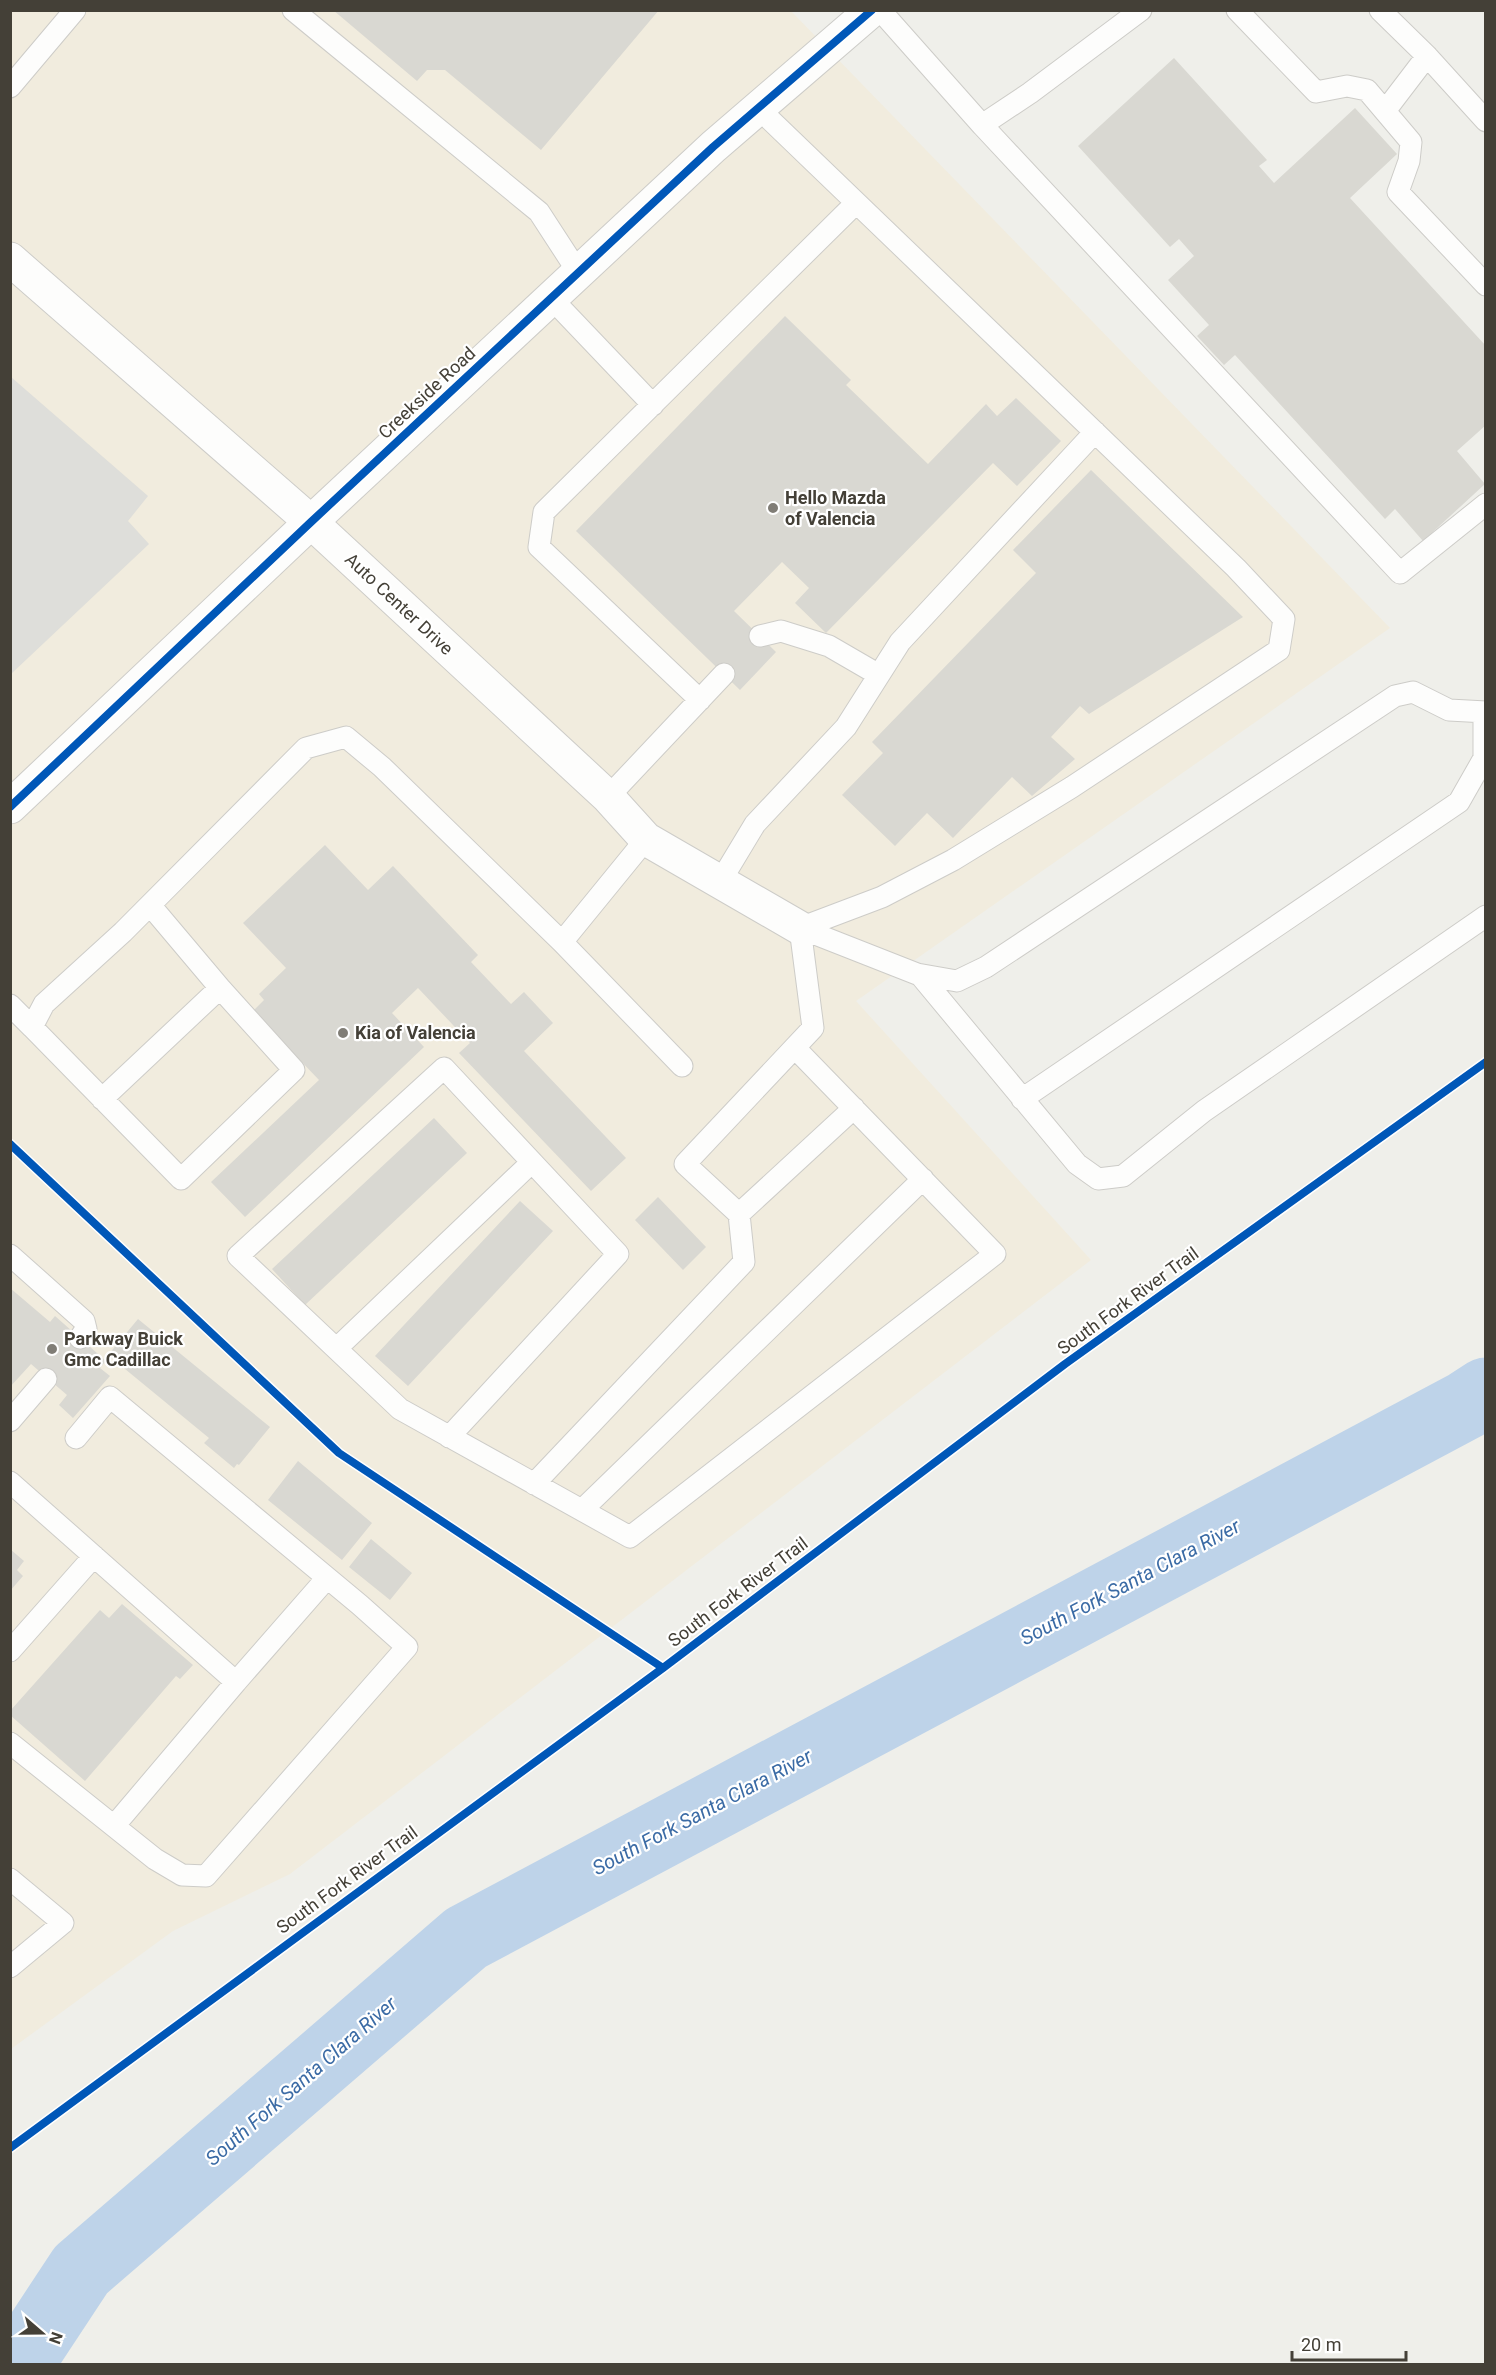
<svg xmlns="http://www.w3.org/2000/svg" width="1496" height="2375" viewBox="0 0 1496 2375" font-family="Roboto,sans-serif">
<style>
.commercial{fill:#f1ecde}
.parking{fill:#dededa}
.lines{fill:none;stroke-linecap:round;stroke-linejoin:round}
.river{stroke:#bed3e9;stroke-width:69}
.building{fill:#d9d8d2}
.service-casing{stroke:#cdccc8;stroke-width:23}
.minor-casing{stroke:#cdccc8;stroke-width:35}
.tertiary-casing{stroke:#cdccc8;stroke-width:35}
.service{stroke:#fdfdfc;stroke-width:21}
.minor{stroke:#fdfdfc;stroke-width:33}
.tertiary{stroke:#fdfdfc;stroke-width:33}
.cycleway-casing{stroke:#fff;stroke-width:11}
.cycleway{stroke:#0057b8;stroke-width:8}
.poi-dot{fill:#807d76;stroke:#fff;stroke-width:2}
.labels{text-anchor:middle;stroke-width:4.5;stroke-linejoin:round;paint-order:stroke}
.street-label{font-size:18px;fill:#444037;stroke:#fff}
.poi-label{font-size:18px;font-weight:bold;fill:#444037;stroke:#fff;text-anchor:start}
.water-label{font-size:20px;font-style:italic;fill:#3b6ba5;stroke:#fff}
</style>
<rect width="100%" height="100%" fill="#efefea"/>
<path class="commercial" d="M11 11H791L1390 628 856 1001 1091 1260 290 1874 173 1931 11 2049Z"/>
<path class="parking" d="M11 377 148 496 128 521 149 544 11 674Z"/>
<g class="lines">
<path class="river" d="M19 2364 81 2270 466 1938 1466 1405 1486 1392"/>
</g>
<path class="building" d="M333 10H659L541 150 445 70H427L417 81Z
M1174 58 1267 160 1259 166 1274 183 1355 108 1397 154 1350 198 1486 346V425L1457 451 1485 484 1423 541 1395 509 1385 519 1235 355 1224 365 1197 336 1209 325 1168 280 1194 256 1179 239 1170 247 1078 146Z
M785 316 851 380 846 385 928 464 986 404 997 416 1016 398 1061 441 1017 486 993 463 826 633 795 603 809 588 782 562 734 611 776 652 740 690 576 531Z
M1091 470 1243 617 1089 714 1080 706 1051 737 1075 759 1032 796 1012 777 953 838 927 813 895 846 842 795 883 753 872 742 1036 573 1013 550Z
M325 845 368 890 393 866 478 955 471 962 511 1004 524 992 553 1023 524 1051 626 1158 591 1191 459 1053 470 1043 418 988 392 1013 424 1047 245 1217 211 1182 319 1080 253 1011 264 1000 259 994 286 968 243 923Z
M434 1118 467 1153 305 1305 272 1269Z
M658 1197 706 1247 683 1270 635 1220Z
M520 1201 553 1231 408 1386 375 1356Z
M10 1288 50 1322 55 1316 106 1361 100 1368 110 1376 73 1418 59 1405 67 1395 31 1364 10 1387Z
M138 1319 270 1427 239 1465 237 1464 234 1468 204 1443 209 1438 108 1355Z
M298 1461 372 1523 342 1560 268 1500Z
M371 1539 412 1573 390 1600 349 1567Z
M10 1549 24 1561 17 1570 23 1576 10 1591Z
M122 1604 193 1665 180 1679 176 1676 85 1781 10 1715V1711L100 1610 109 1618Z"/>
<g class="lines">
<defs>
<path id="service" d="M293 10 539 212 578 272
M880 10 982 125 1400 573 1486 504
M1237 10 1316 92 1347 86 1367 90 1411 142 1409 161 1398 192 1486 285
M1380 10 1427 56 1486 121
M10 87 75 10
M758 108 1236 568 1284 619 1279 650 1072 787 953 860 882 897 800 928
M1385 111 1427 56
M982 125 1030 93 1141 10
M551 298 653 405
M760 636 781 631 829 646 879 675
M700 700 539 547 544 512 856 203
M608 797 724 674
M720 882 755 824 846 727 900 642 1095 432
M150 905 220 988 294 1070 181 1179 32 1027 44 1004 123 932 306 748 346 737 382 767 562 942 646 839
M800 928 917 974 957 981 986 967 1395 696 1413 692 1449 710 1486 712
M562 942 682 1066
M920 975 1077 1164 1098 1179 1123 1176 1204 1111 1486 916
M10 1005 32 1027
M102 1099 220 988
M1022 1099 1459 802 1484 758V713
M739 1214 685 1164 813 1028 800 928
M10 1255 84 1321 86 1329 80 1338
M337 1348 532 1162
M10 1421 46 1379
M449 1437 618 1254 444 1068 238 1256 400 1409 630 1537 995 1254 795 1048
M10 1482 236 1682 114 1826
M534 1484 744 1262 739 1214 854 1108
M582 1510 923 1179
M10 1651 94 1556
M236 1682 327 1578
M10 1743 155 1859 182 1875 206 1876 407 1647 360 1605 110 1397 76 1438
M10 1879 63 1923 10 1967"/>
<path id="minor" d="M10 259 311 522 608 797 646 839 800 928"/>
<path id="tertiary" d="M10 807 311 522 713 147 872 10"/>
</defs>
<use href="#service" class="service-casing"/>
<use href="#minor" class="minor-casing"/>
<use href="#tertiary" class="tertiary-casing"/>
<use href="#service" class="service"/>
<use href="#minor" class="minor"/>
<use href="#tertiary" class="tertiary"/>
<defs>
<path id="cycleway" d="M10 807 311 522 713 147 872 10
M10 1144 339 1453 663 1668
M10 2148 663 1668 1065 1364 1486 1062"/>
</defs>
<use href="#cycleway" class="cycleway-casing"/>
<use href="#cycleway" class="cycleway"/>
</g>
<g class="poi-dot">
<circle cx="773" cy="508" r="6"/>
<circle cx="343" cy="1033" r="6"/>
<circle cx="52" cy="1349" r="6"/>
</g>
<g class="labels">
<g class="street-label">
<text transform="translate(427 393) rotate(-43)" y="6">Creekside Road</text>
<text transform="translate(399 604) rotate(43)" y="6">Auto Center Drive</text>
<text transform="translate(1128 1301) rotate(-36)" y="6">South Fork River Trail</text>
<text transform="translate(738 1592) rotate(-37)" y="6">South Fork River Trail</text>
<text transform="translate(347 1880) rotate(-36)" y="6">South Fork River Trail</text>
</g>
<g class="poi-label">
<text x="785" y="504">Hello Mazda<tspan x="785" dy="21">of Valencia</tspan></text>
<text x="355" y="1039">Kia of Valencia</text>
<text x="64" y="1345">Parkway Buick<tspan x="64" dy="21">Gmc Cadillac</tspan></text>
</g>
<g class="water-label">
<text transform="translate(1130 1582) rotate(-28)" y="7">South Fork Santa Clara River</text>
<text transform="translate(702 1812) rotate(-28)" y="7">South Fork Santa Clara River</text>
<text transform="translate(301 2081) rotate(-41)" y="7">South Fork Santa Clara River</text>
</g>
</g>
<rect width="1496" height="2375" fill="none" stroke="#444037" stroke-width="24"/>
<g transform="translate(42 2333) rotate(110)" stroke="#ffffff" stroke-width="4.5" paint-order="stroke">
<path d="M0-4.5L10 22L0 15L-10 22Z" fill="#444037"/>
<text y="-9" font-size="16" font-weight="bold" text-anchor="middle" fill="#444037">N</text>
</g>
<path d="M1292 2351v9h114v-9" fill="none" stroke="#444037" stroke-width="3"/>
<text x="1301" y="2351" font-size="18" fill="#444037" stroke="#ffffff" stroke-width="4.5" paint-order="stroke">20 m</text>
</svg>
